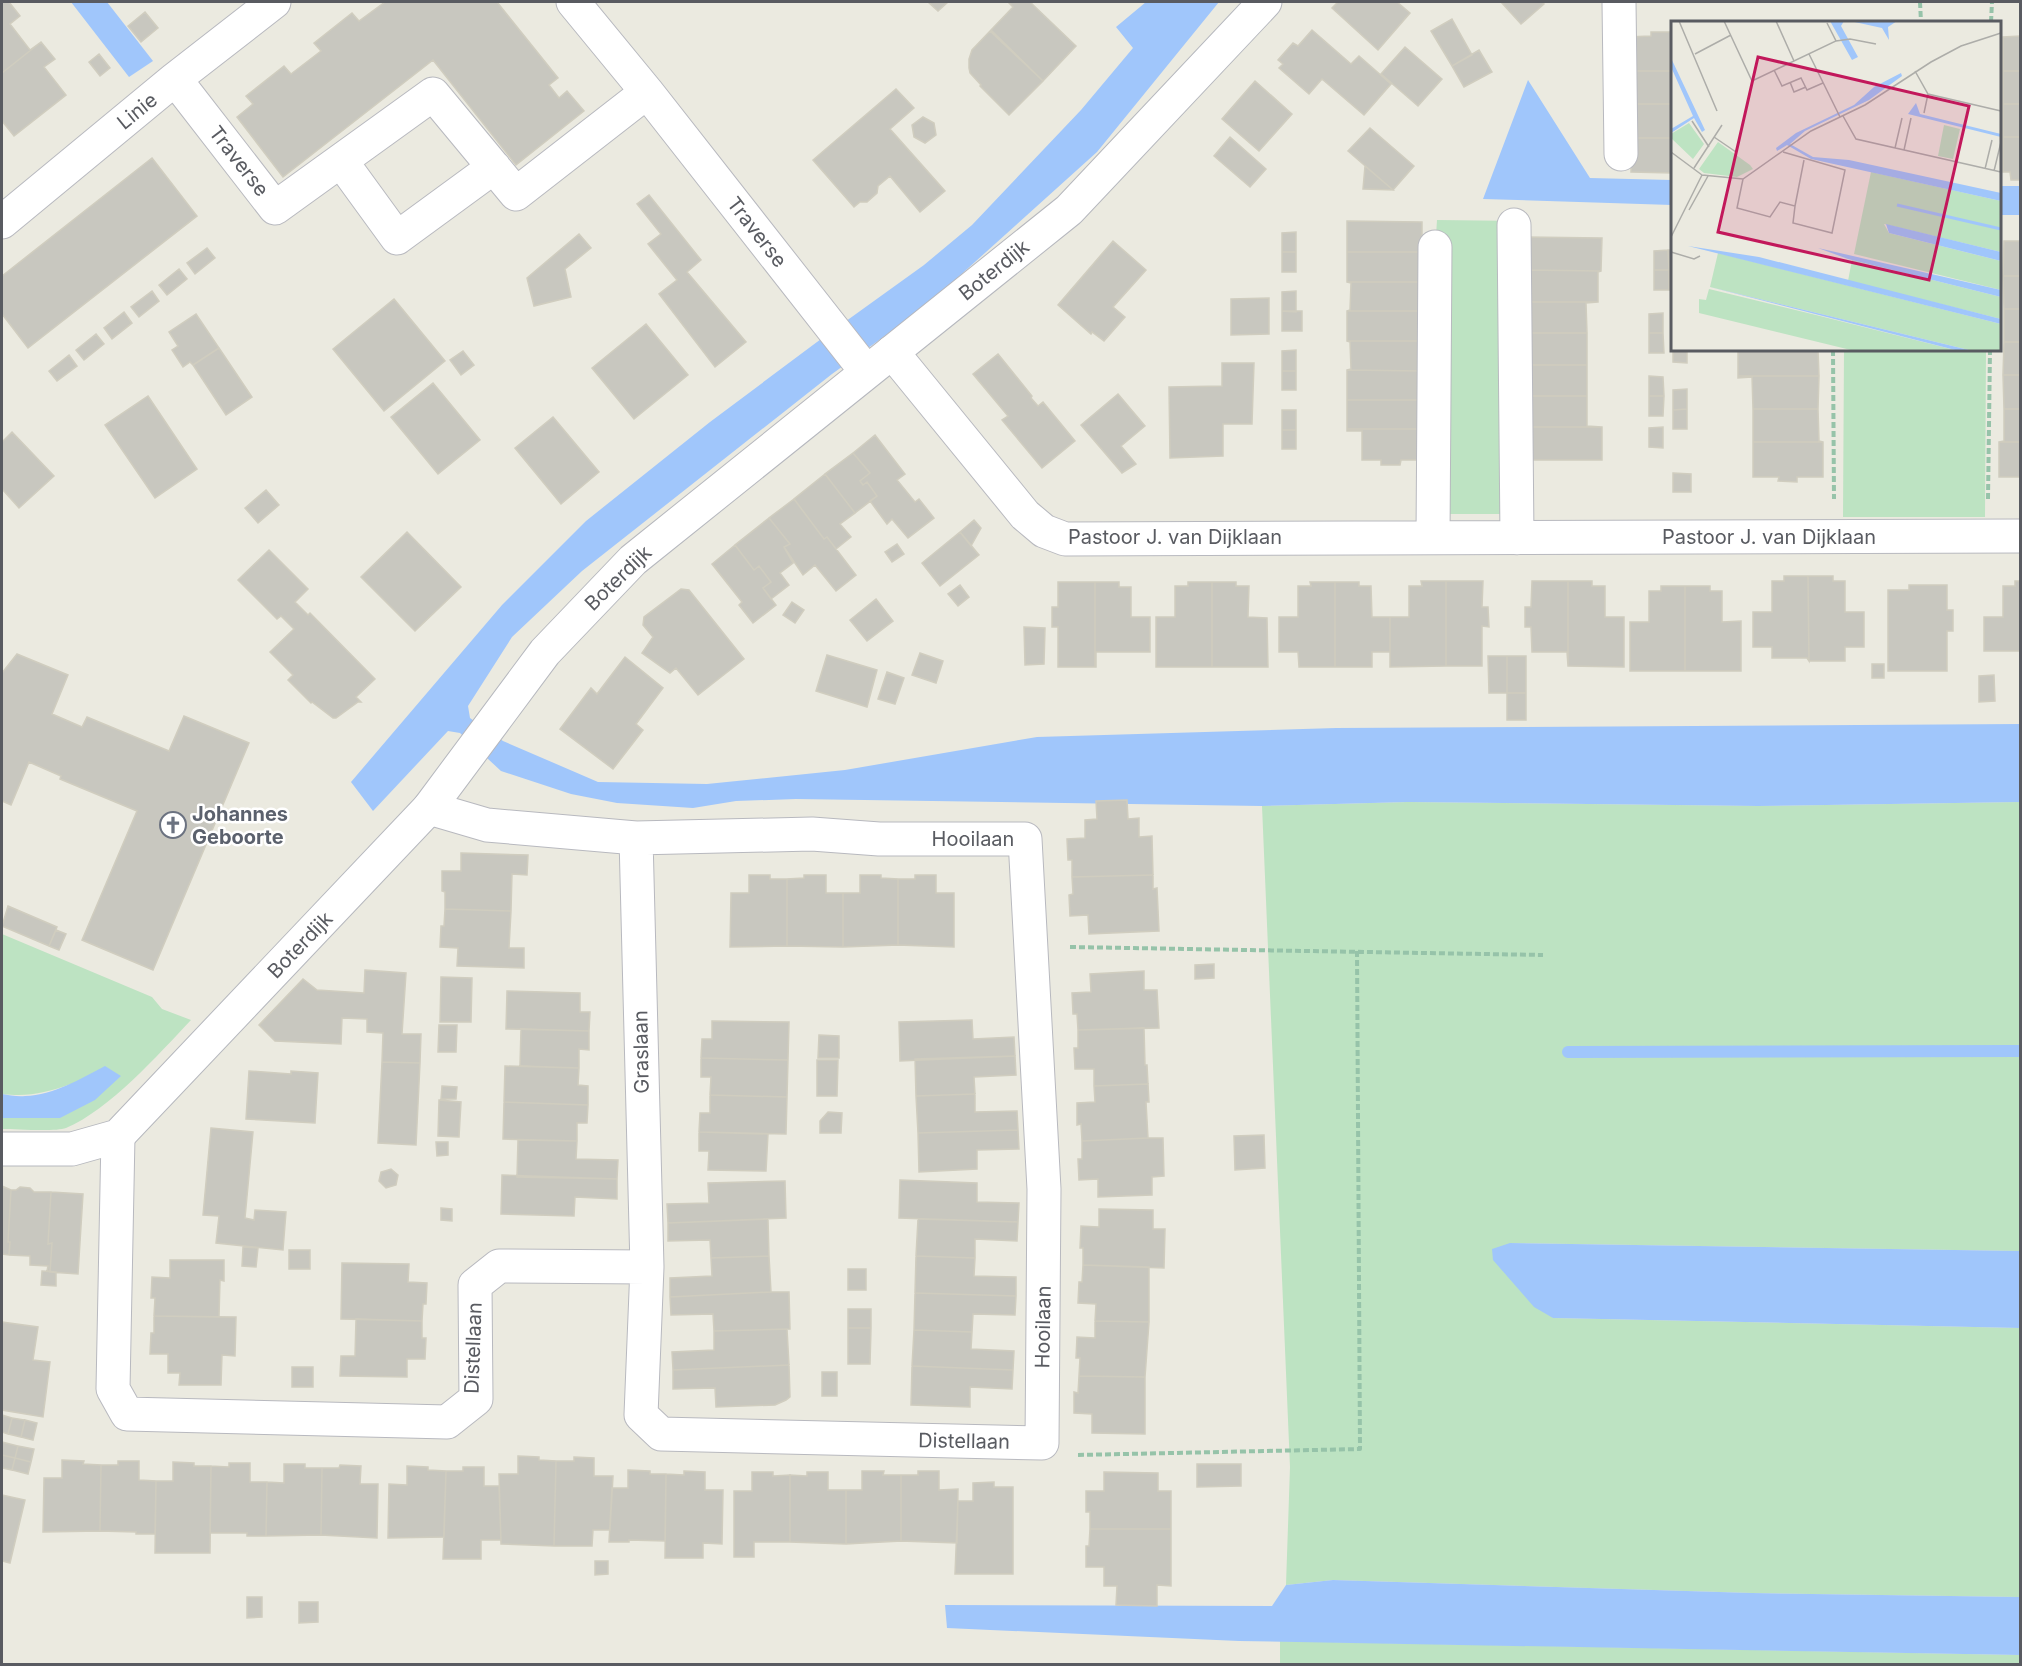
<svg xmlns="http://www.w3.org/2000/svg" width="2022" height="1666" viewBox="0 0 2022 1666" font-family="Inter,sans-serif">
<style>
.green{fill:#bde3c2}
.water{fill:#a0c6fb}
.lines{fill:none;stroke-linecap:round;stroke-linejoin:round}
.stream{stroke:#a0c6fb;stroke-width:12}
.building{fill:#c8c7bf;stroke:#d0cdbf;stroke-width:1.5}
.street-casing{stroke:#b8b9bf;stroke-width:35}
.secondary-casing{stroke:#b6b8be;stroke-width:35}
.path{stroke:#96c3a9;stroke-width:4;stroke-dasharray:6 3;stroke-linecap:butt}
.street{stroke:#fff;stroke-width:33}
.secondary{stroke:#fff;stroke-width:33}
.labels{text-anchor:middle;stroke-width:5;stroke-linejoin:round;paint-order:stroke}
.street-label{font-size:20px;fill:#595b61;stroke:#fff}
.worship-label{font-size:20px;font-weight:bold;fill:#5b616d;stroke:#fff;text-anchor:start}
.inset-river{fill:none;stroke:#a0c6fb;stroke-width:3}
.inset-road{fill:none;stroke:#adada9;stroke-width:1.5}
.view{fill:#c2185b;fill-opacity:0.15;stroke:#c2185b;stroke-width:3}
.inset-edge{fill:none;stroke:#595b61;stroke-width:3}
</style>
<rect width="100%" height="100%" fill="#ebeae0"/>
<path class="green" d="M1437 220 1523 221 1508 514H1446L1448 236H1436Z
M1844 350H1986L1985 517H1843Z
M1408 802 1758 806 2020 802V1251L1510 1243 1553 1318 2020 1328V1597L1752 1593 1333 1580 1286 1585 1290 1467 1262 806Z
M2 934 152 997 162 1009 191 1020C158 1055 109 1110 66 1128 55 1132 16 1129 2 1129V1118H60L71 1084C45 1093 29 1097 2 1094Z
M1280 1641 2020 1655V1664H1280Z"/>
<path class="water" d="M71 2H107L153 61 129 77Z
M1146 2H1219L1097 152 925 307 832 374 582 571 512 637 468 706 470 718 503 741 598 782 707 784 845 770 1037 737 1336 728 2020 724V802L1758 806 1408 802 1262 806 796 799 736 801 693 808 617 803 571 794 501 771 460 733 448 731 373 811 351 782 502 605 586 521 710 422 817 342 924 265 972 225 1081 110 1133 48 1116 27Z
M1528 80 1590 178 1672 180V205L1483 199Z
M2000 186H2020V215H2000Z
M105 1066 121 1076 95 1100 60 1118H2V1094C9 1095 18 1097 25 1096 54 1095 80 1079 105 1066Z
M1510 1243 2020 1251V1328L1553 1318 1534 1307 1493 1260 1492 1249Z
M1333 1580 1752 1593 2020 1597V1655L1239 1641 947 1628 945 1605 1272 1606 1286 1585Z"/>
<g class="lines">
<path class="stream" d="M1568 1052 2020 1051"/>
</g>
<path class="building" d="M3 2H9L20 16 10 24 30 50 41 42 2 73V3Z
M385 2H497L558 78 549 85 559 98 567 91 584 111 516 165 433 60 283 177 237 117 253 104 246 96 284 66 291 74 321 51 314 43 352 13 359 21Z
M928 2H948L938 11Z
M1008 2H1030L1076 46 1043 81 991 30 1013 7Z
M1338 2H1397L1410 13 1378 50 1332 8Z
M1501 2H1542L1544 4 1521 24Z
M145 12 158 28 141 42 128 26Z
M1452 19 1472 55 1452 66 1431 31Z
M1312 30 1351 64 1359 56 1391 84 1364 115 1322 79 1309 94 1279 68 1283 64 1278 60 1293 43 1298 46Z
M990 31 1043 81 1009 115 980 86 981 85 970 73 969 68V59L972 50Z
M1651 32H1672V71H1631L1627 37 1651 36Z
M2020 36V71H2003V37Z
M41 42 55 59 44 67 66 95 14 136 2 121V73Z
M1405 47 1442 79 1418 106 1381 74Z
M1479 50 1492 72 1464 87 1452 66Z
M99 54 110 68 100 76 89 62Z
M1631 71H1672V104H1632Z
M2003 71H2020V104H2003Z
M1255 81 1292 114 1259 151 1222 119Z
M896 89 914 108 890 129 945 191 920 212 890 176 878 186 877 193 867 202H860L854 207 813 160Z
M1632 104H1672V138H1632Z
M2003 104H2020V137H2003Z
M923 117 934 123 936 135 925 143 914 137 912 125Z
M1370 128 1414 166 1393 190 1348 151Z
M1230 137 1266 169 1250 187 1214 156Z
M2003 137H2020V180H2011L2010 172H2003Z
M1632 138H1672V173L1631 172Z
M152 158 197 216 28 348 2 314V276Z
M1365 166 1393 190 1363 189Z
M649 195 701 260 687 272 746 342 715 367 659 294 677 280 648 244 661 234 637 204Z
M1347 221 1422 222V252H1347Z
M1296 232V252H1282V233Z
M579 234 591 248 565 269 571 297 534 306 527 278Z
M1526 237 1602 238 1601 271 1526 270Z
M1113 241 1146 270 1113 307 1125 317 1104 341 1092 332 1091 334 1058 305Z
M2004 241H2020V276H2003Z
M207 248 215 258 195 274 187 263Z
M1668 250 1669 270H1654V251Z
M1668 250H1672V270H1669Z
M1282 252H1296V272H1282Z
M1347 252H1422V282H1347Z
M179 269 187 279 167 295 159 285Z
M1526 270 1601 271 1598 272V302H1526Z
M1654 270H1669V290H1654Z
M1669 270H1672V290H1669Z
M2003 276H2020V309H2004Z
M1347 282H1422V311H1347L1350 310 1351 283Z
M152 291 159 301 139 317 131 307Z
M1296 291V312L1282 311V292Z
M1269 298V334L1231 335V299Z
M394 299 445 361 384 411 333 349Z
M1526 302H1598L1586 303 1587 333H1527Z
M2004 309H2020V342H2004Z
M1282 311H1302V331H1282Z
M1347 311H1422V341H1347Z
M124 312 132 323 112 339 104 328Z
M1663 313V333H1649V314Z
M196 314 219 348 193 365 190 362 183 367 172 350 178 346 169 332Z
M646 324 688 375 634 419 592 368Z
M1527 333H1587V365H1527Z
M1649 333H1663L1664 353H1649Z
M96 334 104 344 84 360 76 350Z
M1347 341H1422V371L1347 370 1351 369 1350 342Z
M2004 342H2020V375H2003Z
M219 348 252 397 226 415 193 365Z
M1296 350V371H1282V351Z
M1673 350H1687V363L1673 362Z
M1738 350H1818L1819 376H1738Z
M463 351 474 365 461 375 450 360Z
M998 354 1032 396 1031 398 1038 406 1043 402 1075 441 1042 468 1002 420 1008 416 973 374Z
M69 355 77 366 57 381 49 371Z
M1222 363H1254L1252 424H1223V456L1170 458 1169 387 1222 386Z
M1527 365H1587V396H1526Z
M1347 370 1422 371V400H1347Z
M1282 371H1296V390H1282Z
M2003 375H2020V409H2004Z
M1649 376 1663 377 1664 396H1649Z
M1738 376H1819L1818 409H1753L1752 377 1738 378Z
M433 383 480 440 438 474 391 417Z
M1687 389V409L1673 410V390Z
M1118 394 1145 426 1121 446 1136 464 1122 473 1081 425Z
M148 396 197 469 155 498 105 425Z
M1526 396H1587V426L1602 427H1526Z
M1649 396H1664L1663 416H1649Z
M1347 400H1422V429H1347Z
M1687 409V429H1673V410Z
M1753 409H1818L1819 441 1823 442H1753Z
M2004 409H2020V442H1999L2004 441Z
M1282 410H1296V430H1282Z
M553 417 599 472 561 504 515 448Z
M1526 427H1602V460H1527Z
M1663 427V448L1649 447V428Z
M1347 429H1422V460H1401L1400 465H1381V460H1362V431H1347Z
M1282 430H1296V449H1282Z
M12 432 54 476 19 508 2 489V442Z
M875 435 905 474 897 480 915 502 919 499 934 518 908 538 892 519 887 524 870 501 877 496 867 482 863 485 860 481 870 473 853 453Z
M1753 442H1823V477H1797V482L1778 481 1779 477H1753Z
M1999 442H2020V477H1999Z
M853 453 870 473 860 481 863 485 867 482 877 496 855 513 825 474Z
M1673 473 1691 474V492H1673Z
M825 474 855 513 840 524 851 537 836 549 827 537 824 539 794 499Z
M266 490 279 505 258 523 245 508Z
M794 499 824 539 827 537 856 575 836 591 815 565 803 575 784 547 790 544 769 518Z
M769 518 790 544 784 547 793 563 780 573 789 585 771 599 763 588 771 582 759 566 754 570 735 545Z
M974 520 981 528 971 546 960 532Z
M407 532 461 587 415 631 361 577Z
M960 532 979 555 940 586 922 563Z
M897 544 904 554 892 562 885 552Z
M735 545 754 570 759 566 771 582 763 588 776 605 753 623 739 605 742 602 712 564Z
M269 550 308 589 295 602 308 615 310 613 375 679 356 697 361 702H358L336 718H333L312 702 311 703 288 680 293 675 270 652 294 629 281 616 277 619 238 580Z
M1784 576H1808L1809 661 1807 658H1772V647H1753V612H1772V581H1784Z
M1808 576H1833V581H1845V612H1864V647H1845V661H1809Z
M1421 581H1446V666L1390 667V617H1409V586H1422Z
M1446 581H1483L1482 607H1488L1489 627 1482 626V666H1446Z
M1532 581H1568V666L1567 652H1532L1531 627H1525V607H1531Z
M1568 581H1592V586H1605V617H1624V667L1568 666Z
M2015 581H2020V651H1984V617H2003V586H2015Z
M1058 582H1095V667H1058V627H1052V607H1058Z
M1095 582H1119V587H1131V617H1150V652H1096V667H1095Z
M1188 582H1212V667H1156V617H1175V586H1188Z
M1212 582H1236V586H1249L1248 617 1267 618 1268 667H1212Z
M1310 582H1335V667H1299L1298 652H1279V617H1298V586H1311Z
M1335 582H1359V586H1371L1372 617H1390V652H1372V667H1335Z
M960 585 969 597 958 606 948 594Z
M1909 585H1947V610H1953V631H1947V671H1888V590H1909Z
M1661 586H1685V671H1630V622H1649V591H1661Z
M1685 586H1710V591H1722V622L1741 621V671H1685Z
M681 589 689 590 744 659 698 695 676 668 670 673 642 653 653 637 643 625 644 617Z
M876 599 893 621 867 641 850 620Z
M792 602 804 610 795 623 783 615Z
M1024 627 1045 628 1044 664 1025 665Z
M920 653 943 661 936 683 912 675Z
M17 654 68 675 52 714 82 727 87 717 169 751 184 716 249 743 153 970 82 940 137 811 60 779 61 776 29 762 11 805 2 801V673Z
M827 655 877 670 867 707 816 691Z
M1488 656H1507V693H1489Z
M1507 656H1526V693H1507Z
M625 657 663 688 636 724 643 730 613 769 560 729 591 688 597 694Z
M1872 664H1884V678H1872Z
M887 672 904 678 895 704 878 699Z
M1994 675 1995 701 1979 702V676Z
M1507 693H1526V720H1507Z
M1127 800 1128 819 1139 818V837L1152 836 1153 875 1072 877V860H1068L1067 839 1085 838V820L1097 819 1096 801Z
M461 853 528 855 527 875 512 874 511 911 445 909V892L442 891V871H461Z
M749 875H770V879H787V946L730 947 731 893H749Z
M804 875H826V893H843V947L787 946V879L804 878Z
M860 875H881V878L898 879V945L843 947V893H860Z
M915 875H936V893H954V947L898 945V879H915Z
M1153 875V889L1157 888 1159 931 1089 934 1088 915 1070 916 1069 895 1073 894 1072 877Z
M8 906 57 927 49 946 2 926Z
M445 909 511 911 509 948H524V968L457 966 458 948 440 947 441 926H444Z
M56 930 66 934 59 950 49 946Z
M1214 964V978L1195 979V965Z
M365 970 406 973 402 1034H421L420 1063 382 1062 383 1033 367 1032V1019L342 1018 341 1044 275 1041 259 1025 303 979 317 990 364 993Z
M1144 971V990H1157L1159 1028 1078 1030 1077 1014H1073L1072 993 1091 992 1090 974Z
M441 977 472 978 471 1022H440Z
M507 991 580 993V1012H590L589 1031 506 1029Z
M972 1020 973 1039 1014 1037 1015 1056 900 1061 899 1022Z
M712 1021 789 1022 788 1060 701 1058 702 1039H712Z
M439 1025H457L456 1052H438Z
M1144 1028 1145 1065H1147L1148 1084 1094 1086V1069H1075L1074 1048H1078V1030Z
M521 1029 589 1031V1050L579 1049V1068L520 1066Z
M819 1035 839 1036V1058H818Z
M1015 1056 1016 1075 974 1077 975 1094 916 1096 915 1059Z
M701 1058 788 1060 787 1097 710 1095 711 1077H701Z
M817 1060H838L837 1096H817Z
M382 1062 420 1063 416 1145 378 1143Z
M505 1066 579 1068 578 1085 588 1086V1105L504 1102Z
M249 1071 291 1074V1071L318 1073 315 1123 246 1119Z
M1148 1084 1149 1102H1146L1148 1138 1082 1141 1081 1124 1077 1125V1103L1095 1102 1094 1086Z
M442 1086 457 1087 456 1099H441Z
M975 1094V1112L1017 1111 1018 1130 918 1133 916 1096Z
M710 1095 787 1097 786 1134 699 1132 700 1113H710Z
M439 1100 461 1102 459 1137 438 1136Z
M504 1102 588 1105 587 1123H577V1141L503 1139Z
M828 1112 842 1113 841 1133H820V1121Z
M211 1128 253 1132 245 1218 254 1220 255 1210 286 1212 283 1250 216 1243 219 1216 203 1215Z
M1018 1130 1019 1149 977 1150V1169L919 1172 918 1133Z
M699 1132 768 1134 766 1171 708 1170 709 1151H699Z
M1264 1135 1265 1168 1235 1170 1234 1136Z
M1148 1138H1163L1164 1176 1152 1177V1195L1098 1197V1179L1079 1180 1078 1159H1082V1141Z
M518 1140 577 1141 576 1159 618 1160 617 1179 517 1177Z
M436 1142H448V1155L437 1156Z
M391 1169 398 1175 396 1185 386 1188 379 1181 381 1172Z
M502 1175 617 1179V1199L575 1197 574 1216 501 1214Z
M900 1180 977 1183V1202L1019 1203 1018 1222 899 1218Z
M785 1181 786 1218 668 1223 667 1204 709 1203 708 1183Z
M2 1186 11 1190 8 1242H10L9 1255 2 1254Z
M20 1187 30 1188 34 1192H51L48 1244 52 1243 50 1272 47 1271 48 1266 30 1265V1256L9 1255 10 1242H8L11 1190H16Z
M51 1192 83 1194 78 1274 50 1272 52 1243 48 1244Z
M441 1208 452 1209V1221L441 1220Z
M1099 1209 1153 1210V1229H1165L1164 1268 1083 1265V1248H1080L1081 1226 1099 1227Z
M768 1219 769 1256 711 1258 710 1240 668 1241V1223Z
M918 1219 1018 1222 1017 1241 975 1239V1258L916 1256Z
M243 1247 258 1248 256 1267 242 1266Z
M289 1250H310V1269H289Z
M769 1256 771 1292 670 1297V1278L712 1276 711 1258Z
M916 1256 975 1258 974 1276 1016 1277V1296L915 1293Z
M170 1260H224V1281L220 1280 219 1317 154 1316 155 1298H151L152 1277 170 1278Z
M342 1263 409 1264 408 1282 427 1283 426 1304H423L422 1321 341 1319Z
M1083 1265 1149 1267V1322L1095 1321 1096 1304 1078 1303 1079 1282H1082Z
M848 1269H866V1290H848Z
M42 1271 56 1272V1286L41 1285Z
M771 1292H789L790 1329 714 1331 713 1314 671 1315 670 1297Z
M915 1293 1016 1296 1015 1315 973 1314 972 1332 914 1330Z
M848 1309H871V1328H848Z
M154 1316 236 1317 235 1356 222 1355 221 1385H179L180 1373H168V1354H150L151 1333H154Z
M356 1319 422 1321V1338H426L425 1359H407V1377L340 1376 341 1356H355Z
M1095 1321 1149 1322 1145 1377 1079 1376 1080 1358H1076L1077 1337 1095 1338Z
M2 1322 38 1327 33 1360 50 1362 43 1417 2 1410Z
M848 1328H871L870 1364H848Z
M787 1329 789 1365 673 1370 672 1352 714 1350V1331Z
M914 1330 972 1332 971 1349 1014 1351 1013 1370 912 1366Z
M789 1365 790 1397 786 1400 775 1405 716 1407 715 1388 673 1389V1370Z
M912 1366 1013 1370 1012 1389 970 1387V1407L911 1405Z
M292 1367H313V1387H292Z
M822 1372H837V1396H822Z
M1079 1376 1145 1377V1434L1092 1433V1414L1074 1413V1392L1078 1393Z
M2 1415 12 1418 8 1434 2 1432Z
M12 1418 25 1420 21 1437 8 1434Z
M25 1420 37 1423 33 1440 21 1437Z
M2 1442 18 1446 15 1458 2 1455Z
M18 1446 34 1449 31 1462 15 1458Z
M2 1455 15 1458 12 1470 2 1468Z
M518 1456 539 1457V1460L556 1461 554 1546 501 1544 499 1474H518Z
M574 1457 594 1458V1476H613L610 1530H593L592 1546H554L556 1461H574Z
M15 1458 31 1462 28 1474 12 1470Z
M62 1460 84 1461 83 1464 101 1465 100 1531 43 1532 44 1478H62Z
M118 1461H139V1480L156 1481 155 1534H136V1532L100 1531 101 1465H118Z
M173 1462 194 1463V1466H211L210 1553H155L156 1481H173Z
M229 1463H250V1482H267L266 1536H247V1533H210L211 1466 229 1467Z
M284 1464H305V1468H322L321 1535 266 1536 267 1482 284 1483Z
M1197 1464H1241V1486L1197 1487Z
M340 1465 361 1466 360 1484H378L377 1538 321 1535 322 1468H339Z
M407 1466 428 1467V1470L446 1471 444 1537 388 1538 389 1484 407 1485Z
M463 1467H484V1486H499L501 1540H481V1559H443L446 1471H463Z
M628 1470 650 1471V1474H666L665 1541 629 1540V1542H609L612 1488H628Z
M684 1471 705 1472V1490H723L722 1544 703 1543V1558H665L666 1474 684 1475Z
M862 1471H884L883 1475H901V1541L846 1544V1490H862Z
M918 1471H939V1490L958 1489 957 1543 901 1541V1475H918Z
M752 1472H773V1476L790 1475V1542H754V1557H734V1491H752Z
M807 1472H828V1490H846V1544L790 1542V1475L807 1476Z
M1104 1472 1158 1473V1491H1171V1529H1090V1512H1086V1491H1104Z
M994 1482V1487H1013V1574H955L958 1501H973V1483Z
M2 1495 25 1500 10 1563 2 1561Z
M1090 1529H1171V1586L1157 1585V1606L1116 1605 1117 1586H1104V1567H1086V1546H1089Z
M595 1561H608V1574L595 1575Z
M247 1597H262V1617L247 1618Z
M299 1602H318V1622L299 1623Z"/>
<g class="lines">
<defs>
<path id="street" d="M573 2 647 92 858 361 868 370
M1619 2 1621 154
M175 79 275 208 433 94 516 194 647 92
M341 161 397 238 494 167
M2 222 175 79 274 2
M1514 225 1517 538
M892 352 1025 515 1044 531 1065 539 2020 536
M1433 537 1435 247
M636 838 647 1267
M118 1136 113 1389 127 1414 447 1422 476 1399 475 1285 499 1266 647 1267 641 1415 661 1434 1042 1443 1044 1189 1025 839H879L812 834 636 838 487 825 429 808"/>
<path id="secondary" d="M2 1149H72L118 1136 429 808 545 652 633 560 1069 210 1265 2"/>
</defs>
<use href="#street" class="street-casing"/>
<use href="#secondary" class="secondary-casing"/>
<path class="path" d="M1920 2 1921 22
M1991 22 1992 2
M1833 350 1834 499
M1988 499 1990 350
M1070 947 1543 955
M1078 1455 1360 1449 1357 951"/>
<use href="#street" class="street"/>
<use href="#secondary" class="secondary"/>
</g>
<defs>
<symbol id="church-ring" viewBox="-11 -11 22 22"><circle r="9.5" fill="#fff" stroke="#6b7280" stroke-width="1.5"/><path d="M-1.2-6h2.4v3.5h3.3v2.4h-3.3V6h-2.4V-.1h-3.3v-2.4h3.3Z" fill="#6b7280"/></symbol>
</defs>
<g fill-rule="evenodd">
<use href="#church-ring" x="158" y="810" width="30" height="30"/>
</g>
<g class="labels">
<g class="street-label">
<text transform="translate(137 111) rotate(-39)" y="7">Linie</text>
<text transform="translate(239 161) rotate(52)" y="7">Traverse</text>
<text transform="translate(757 232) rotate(52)" y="7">Traverse</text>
<text transform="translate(994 270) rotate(-39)" y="7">Boterdijk</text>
<text x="1175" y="544">Pastoor J. van Dijklaan</text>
<text x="1769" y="544">Pastoor J. van Dijklaan</text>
<text transform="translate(618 578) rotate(-44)" y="7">Boterdijk</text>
<text x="973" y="846">Hooilaan</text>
<text transform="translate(300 945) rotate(-46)" y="7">Boterdijk</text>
<text transform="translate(641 1052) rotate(-91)" y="7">Graslaan</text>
<text transform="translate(1043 1327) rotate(-89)" y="7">Hooilaan</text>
<text transform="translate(473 1348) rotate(-88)" y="7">Distellaan</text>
<text transform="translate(964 1441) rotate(1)" y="7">Distellaan</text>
</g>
<g class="worship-label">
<text x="192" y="821">Johannes<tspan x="192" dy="23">Geboorte</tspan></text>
</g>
</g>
<g transform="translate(1671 21)">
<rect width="330" height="330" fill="#ebeae0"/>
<path d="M18 102 33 123 22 138 0 117V113ZM273 104 289 108 282 138 267 135ZM47 121 79 144 82 148 66 156 33 152 28 148ZM200 151 330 180V231L213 203 218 212 330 240V269L183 233ZM47 232 330 303V330H302L39 266ZM181 239 330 276V298L177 260ZM38 268 145 294 288 330H184L28 292V278L35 279Z" fill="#bde3c2"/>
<path d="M159 0H173L170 5 187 36 181 39ZM179 0H226L217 6 218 19 211 7ZM0 37 34 109 31 111 23 97 0 112V108L22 95 0 46ZM230 52 231 55 198 79 134 110 119 123 142 136 178 139 330 172V180L140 138 116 124 106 130 105 127 125 112 183 84 203 66ZM245 82 249 93 330 113V116L237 93ZM215 203 330 231V240L218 212ZM17 225 88 236 330 298V303ZM147 227 330 269V276L177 238ZM39 266 302 330H288Z" fill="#a0c6fb"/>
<path class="inset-river" d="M226 184 330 208"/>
<path class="inset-road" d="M8 0 46 90M53 0 81 60 165 20 156 2M105 0 123 40M165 20 179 18 205 23M24 33 60 14M138 33 169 96M103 49 111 65 130 57 136 69 152 62M244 50 257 73 330 90M119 61 123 71 135 66M253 92 257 73M172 95 185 118 330 151M21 100 38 126M43 116 65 131M224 127 231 97M233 129 240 97M0 131 31 154M23 147 51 104M314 148 321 119M323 150 330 121M31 154 72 158 140 110 194 84 260 41 290 25 330 12M72 158 66 187 99 196 109 181 124 185 122 202 161 212 174 149 112 131M124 185 133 139M18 189 37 155M0 216 31 154M0 231 23 238 29 235"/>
<path class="view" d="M87 36 298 85 258 259 47 211Z"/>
<rect width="330" height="330" class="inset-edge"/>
</g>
<rect width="2022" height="1666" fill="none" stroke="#595b61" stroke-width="6"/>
</svg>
